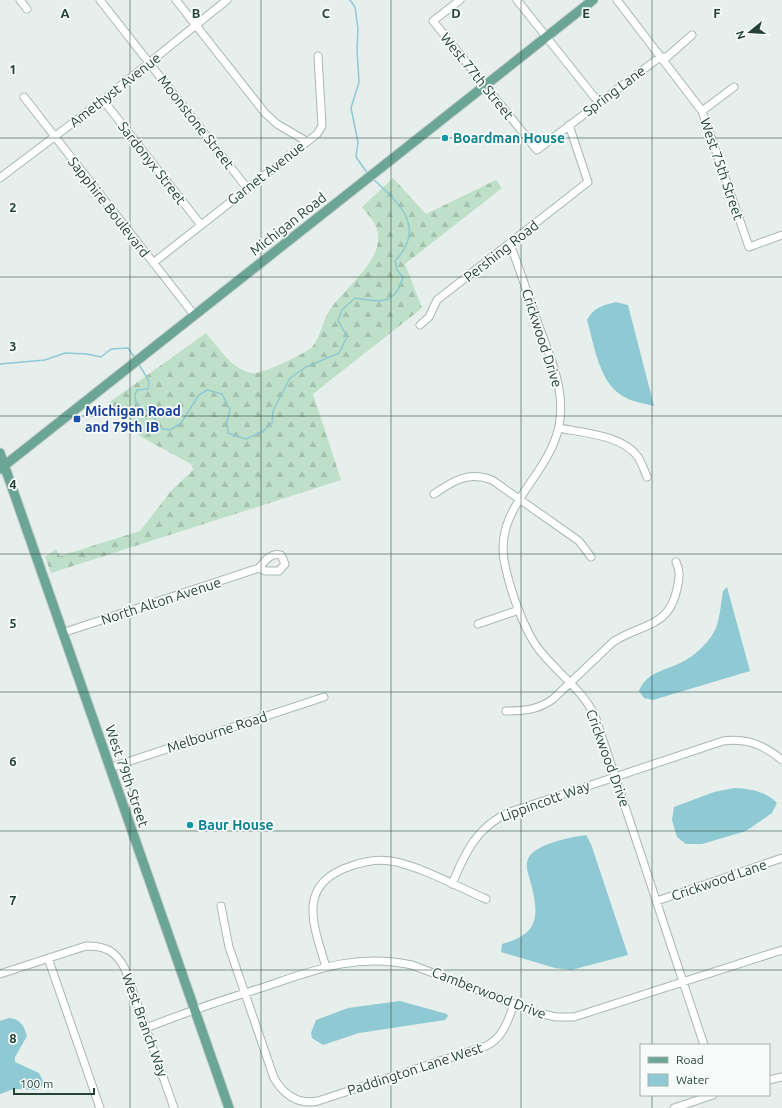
<svg xmlns="http://www.w3.org/2000/svg" width="782" height="1108" viewBox="0 0 782 1108" font-family="Ubuntu,sans-serif">
<style>
.forest{fill:url(#forest-firs)}
.water{fill:#8ec9d4}
.lines{fill:none;stroke-linecap:round;stroke-linejoin:round}
.stream{stroke:#8ec9d4;stroke-width:1.5}
.minor-casing{stroke:#a8b8b2;stroke-width:9}
.major-casing{stroke:#c2cac8;stroke-width:11}
.minor{stroke:#fff;stroke-width:7}
.major{stroke:#6aa596;stroke-width:9}
.grid{fill:none;stroke:#24423a;stroke-width:1;stroke-opacity:0.55}
.culture-dot{fill:#0f9aa8;stroke:#f7fbf9;stroke-width:1.5}
.transit-dot{fill:#1a4fb4;stroke:#f7fbf9;stroke-width:1.5}
.labels{text-anchor:middle;stroke-width:3.5;stroke-linejoin:round;paint-order:stroke}
.street-label{font-size:14px;fill:#24423a;stroke:#f7fbf9}
.culture-label{font-size:14px;font-weight:bold;fill:#0d838f;stroke:#f7fbf9;text-anchor:start}
.transit-label{font-size:14px;font-weight:bold;fill:#164399;stroke:#f7fbf9;text-anchor:start}
.grid-label{font-size:13px;text-anchor:middle;font-weight:bold;fill:#24423a;stroke:#f7fbf9;stroke-width:3.5;stroke-linejoin:round;paint-order:stroke}
</style>
<defs>
<pattern id="forest-firs" width="22" height="20" patternUnits="userSpaceOnUse"><rect width="22" height="20" fill="#bfe0c8"/><path d="M5 1l3.5 6h-7zM16 11l3.5 6h-7z" fill="#a4c1ad"/></pattern>
</defs>
<rect width="100%" height="100%" fill="#e6efeb"/>
<path class="forest" d="M393 178 426 214 496 180 502 188 405 264 422 308 313 394 341 480 51 573 45 557 56 549 60 556 140 531 171 491 193 470 191 464 141 437 136 432 130 419 120 415 107 404 206 333C218 347 233 371 253 373 263 374 302 355 311 348 318 343 323 321 328 313 341 290 380 265 378 236 378 224 369 216 362 207Z"/>
<path class="water" d="M616 302 628 305 654 406C643 403 631 402 621 395 599 381 594 344 587 320 593 308 603 305 616 302Z
M727 587 750 671 653 700 644 698 639 691C648 670 667 671 684 661 696 655 711 640 716 628 720 617 721 603 723 591Z
M734 788C751 789 765 791 777 803L772 813 746 831 702 844H686L677 837 672 820 674 807 714 792Z
M586 835 591 844 628 955 571 970 555 968 501 952 502 944C541 934 539 914 530 880 528 873 525 866 528 859 534 844 571 837 586 835Z
M400 1001 447 1014 448 1016 445 1020 359 1033 323 1045 312 1038 311 1033 316 1020 348 1008Z
M9 1018C21 1019 24 1026 27 1036L15 1057V1062L39 1073 44 1083 38 1090 14 1089 0 1094V1021Z"/>
<g class="lines">
<path class="stream" d="M350 0 355 7 358 29 357 50 359 82 351 108 358 142 356 157 368 174
M138 363 149 381 148 389 137 390 135 395 136 404C147 410 156 416 159 428L170 430 181 423 199 395 207 390 222 394 230 410 227 421 228 433 246 439 262 432 272 423 273 411 290 378 306 367 339 353 347 337 338 320 342 310 355 298C380 302 395 306 403 277L397 270 395 261C428 226 398 203 372 178
M0 364 45 360 65 353 87 354 101 357 111 349 128 348 135 358"/>
<defs>
<path id="minor" d="M20 0 27 9
M100 0 247 188
M176 0 265 113 277 124 306 141
M460 0 433 21 537 150 660 57H667L692 35
M517 0 599 103
M617 0 702 111 749 247 782 235
M24 97 195 316
M103 100 201 225
M702 111 734 87
M0 178 103 100 227 0
M510 244C520 270 529 297 538 324 550 356 566 391 559 426 549 476 495 506 504 560 509 587 524 632 541 652 559 674 583 691 595 716L704 1045
M153 263 317 134 322 126 318 56
M420 325 429 317 437 300 588 182 569 125
M559 428C583 433 623 435 638 457 642 463 644 470 647 477
M434 494C453 481 468 471 492 480L579 541 591 557
M478 624 519 610
M62 633 259 568 265 571H279L285 564 281 555C271 552 265 561 259 568
M506 711C524 711 538 710 553 699L613 642C639 624 669 629 677 589 679 579 681 572 676 562
M109 768 324 697
M452 884C465 853 477 826 510 812L723 741C747 738 764 745 782 760
M657 901 782 858
M221 906 229 947 274 1078C284 1095 298 1105 318 1101L486 1046C504 1037 508 1020 514 1004
M48 958 100 1108
M326 967C313 924 296 884 351 866 365 861 380 858 396 862 424 868 458 887 486 899
M0 974 86 946C106 946 116 951 125 969L174 1108
M146 1028C184 1013 222 1000 261 988 315 970 354 953 412 965L538 1013 556 1017H574L782 950
M769 1080 782 1077
M674 1108 713 1095"/>
<path id="major" d="M0 453 229 1108
M0 469 593 0"/>
</defs>
<use href="#minor" class="minor-casing"/>
<use href="#major" class="major-casing"/>
<use href="#minor" class="minor"/>
<use href="#major" class="major"/>
</g>
<path class="grid" d="M130 0V1108M261 0V1108M391 0V1108M521 0V1108M652 0V1045M0 138H782M0 277H782M0 416H782M0 554H782M0 692H782M0 831H782M0 970H782M652 1095V1108"/>
<g class="culture-dot">
<circle cx="445" cy="138" r="4"/>
<circle cx="190" cy="825" r="4"/>
</g>
<rect class="transit-dot" x="73" y="415" width="8" height="8" rx="2"/>
<g class="labels">
<g class="street-label">
<text transform="translate(477 76) rotate(51)" y="5">West 77th Street</text>
<text transform="translate(115 90) rotate(-38)" y="5">Amethyst Avenue</text>
<text transform="translate(614 91) rotate(-37)" y="5">Spring Lane</text>
<text transform="translate(196 122) rotate(52)" y="5">Moonstone Street</text>
<text transform="translate(152 163) rotate(52)" y="5">Sardonyx Street</text>
<text transform="translate(722 169) rotate(71)" y="5">West 75th Street</text>
<text transform="translate(266 173) rotate(-38)" y="5">Garnet Avenue</text>
<text transform="translate(109 207) rotate(52)" y="5">Sapphire Boulevard</text>
<text transform="translate(288 224) rotate(-38)" y="5">Michigan Road</text>
<text transform="translate(501 251) rotate(-38)" y="5">Pershing Road</text>
<text transform="translate(542 338) rotate(72)" y="5">Crickwood Drive</text>
<text transform="translate(161 601) rotate(-18)" y="5">North Alton Avenue</text>
<text transform="translate(217 732) rotate(-18)" y="5">Melbourne Road</text>
<text transform="translate(608 758) rotate(70)" y="5">Crickwood Drive</text>
<text transform="translate(127 776) rotate(71)" y="5">West 79th Street</text>
<text transform="translate(545 801) rotate(-20)" y="5">Lippincott Way</text>
<text transform="translate(719 880) rotate(-19)" y="5">Crickwood Lane</text>
<text transform="translate(489 993) rotate(21)" y="5">Camberwood Drive</text>
<text transform="translate(145 1025) rotate(70)" y="5">West Branch Way</text>
<text transform="translate(415 1069) rotate(-18)" y="5">Paddington Lane West</text>
</g>
<g class="culture-label">
<text x="453" y="143">Boardman House</text>
<text x="198" y="830">Baur House</text>
</g>
<g class="transit-label">
<text x="85" y="416">Michigan Road<tspan x="85" dy="16">and 79th IB</tspan></text>
</g>
</g>
<g class="grid-label">
<text x="65" y="18">A</text>
<text x="196" y="18">B</text>
<text x="326" y="18">C</text>
<text x="456" y="18">D</text>
<text x="586" y="18">E</text>
<text x="717" y="18">F</text>
<text x="13" y="74">1</text>
<text x="13" y="212">2</text>
<text x="13" y="351">3</text>
<text x="13" y="489">4</text>
<text x="13" y="628">5</text>
<text x="13" y="766">6</text>
<text x="13" y="905">7</text>
<text x="13" y="1043">8</text>
</g>
<rect x="640" y="1044" width="130" height="52" fill="#f7fbf9" stroke="#a3b1ad"/>
<rect x="648" y="1057" width="20" height="6" fill="#6aa596" stroke="#a3b1ad"/>
<text x="676" y="1064" font-size="12" fill="#24423a">Road</text>
<rect x="648" y="1074" width="20" height="12" fill="#8ec9d4" stroke="#a3b1ad"/>
<text x="676" y="1084" font-size="12" fill="#24423a">Water</text>
<g transform="translate(750 32) rotate(252)" stroke="#f7fbf9" stroke-width="3" paint-order="stroke">
<path d="M0-3L7 15L0 10L-7 15Z" fill="#24423a"/>
<text y="-6" font-size="11" font-weight="bold" text-anchor="middle" fill="#24423a">N</text>
</g>
<path d="M14 1088v6h80v-6" fill="none" stroke="#24423a" stroke-width="2"/>
<text x="20" y="1088" font-size="12" fill="#24423a" stroke="#f7fbf9" stroke-width="3" paint-order="stroke">100 m</text>
</svg>
